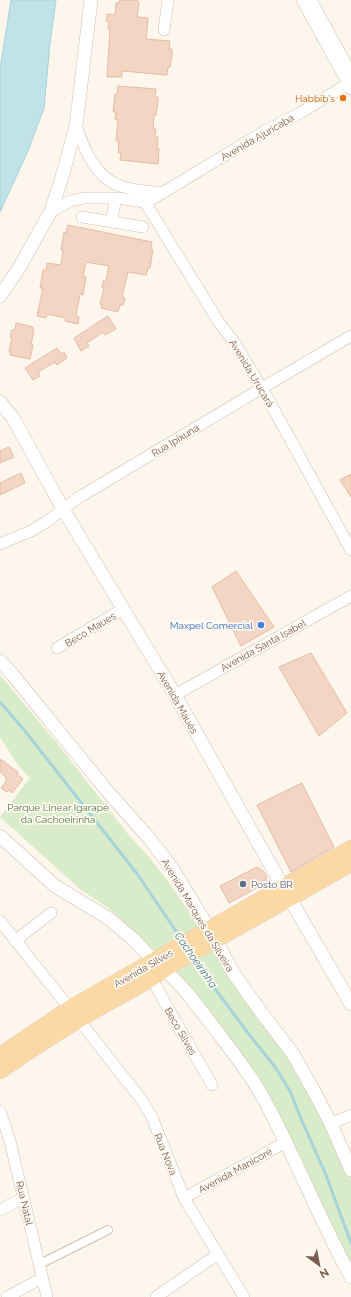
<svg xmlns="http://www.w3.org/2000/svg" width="351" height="1297" viewBox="0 0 351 1297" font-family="Raleway,sans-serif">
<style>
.green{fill:#d8ecc9}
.water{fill:#bfe3e8;stroke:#a5d3da}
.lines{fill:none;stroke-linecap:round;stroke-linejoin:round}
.stream{stroke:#a5d3da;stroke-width:3}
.building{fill:#f3d5c3;stroke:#e6bba3}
.pedestrian-casing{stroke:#d1beb0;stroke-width:10}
.minor-casing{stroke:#d1beb0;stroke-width:12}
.tertiary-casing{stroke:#d1beb0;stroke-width:14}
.primary-casing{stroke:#dad1cd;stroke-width:18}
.pedestrian{stroke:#fff;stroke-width:8}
.minor{stroke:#fff;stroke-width:11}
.tertiary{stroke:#fff;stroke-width:13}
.primary{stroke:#fbd9a5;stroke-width:17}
.food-dot{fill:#e8710a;stroke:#fffaf3;stroke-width:1.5}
.shop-dot{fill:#3f7fe0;stroke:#fffaf3;stroke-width:1.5}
.service-dot{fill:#5c6f8a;stroke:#fffaf3;stroke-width:1.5}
.labels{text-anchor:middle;stroke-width:3.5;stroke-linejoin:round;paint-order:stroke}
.food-label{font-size:10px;fill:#c56008;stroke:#fffaf3;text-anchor:end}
.street-label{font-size:10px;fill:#7a5c4d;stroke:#fffaf3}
.shop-label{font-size:10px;fill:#366cbe;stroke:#fffaf3;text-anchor:end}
.park-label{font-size:10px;fill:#537a41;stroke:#fffaf3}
.service-label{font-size:10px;fill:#4e5e75;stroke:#fffaf3;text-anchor:start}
.water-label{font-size:11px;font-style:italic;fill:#437c86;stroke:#fffaf3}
</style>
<rect width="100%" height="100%" fill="#fdf6ec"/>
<path class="green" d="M0 675 60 747 127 833 149 857 167 880 193 917 224 970 303 1078 326 1129 351 1179V1267L292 1145 176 972 111 910 80 889 0 817 30 778 17 764 0 737Z"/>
<path class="water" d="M11 0H56L50 43 44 108 28 151 0 212V69Z"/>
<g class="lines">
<path class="stream" d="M0 702 25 731 138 875 182 940
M194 958 202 971 248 1033 275 1067 290 1091 302 1121 326 1175 351 1243"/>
</g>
<path class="building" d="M120 0H137V1L139 2 137 17 148 18 146 39 170 41 169 49H172V56L170 67H168L167 75 122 71V77H107L110 29H108L109 22 106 21 107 14 115 15 116 3H119Z
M118 86 156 89 155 97H158V101L156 115H154L153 129H156L155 137H158L157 149H159L158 164 120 160 121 153H118L119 141H116L118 120 115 119 116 112H113L115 94H117Z
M68 225 152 242 151 249 153 250 150 268H148L146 275 128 272 122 297 125 298 123 305H120L118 312 101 308 102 304H100L104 289 102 288 103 281H106L109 266 86 262 83 277H86L83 295 80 294 76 316 79 317 78 324 65 321 66 318 47 314 46 318 37 316 43 288H40L43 270H46L47 263 61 265 63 250H61L64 232 66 233Z
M108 316 116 329 105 335 103 332 87 343 89 346 81 351 74 338Z
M16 323 33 327V330L34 331 31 344 33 345 30 359 10 355 11 351H9L12 338 10 337 12 330H15Z
M57 348 61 354 64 352 67 358 57 365 55 362 38 372 40 376 33 380 25 368Z
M9 447 14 457 0 463V451Z
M21 473 25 483 0 495V483Z
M351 474V497L340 480Z
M236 571 274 627 241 646 212 587Z
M311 653 347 713 319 736 279 667Z
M0 759 18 772 17 774 23 779 12 793 9 790 7 792 1 788 7 780 5 778 6 777 0 772Z
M302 783 334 847 291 872 257 805Z
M257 867 263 871 266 875V883L229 903 220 886Z"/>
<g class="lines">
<defs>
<path id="pedestrian" d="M40 1264 108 1230"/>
<path id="minor" d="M302 0 351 89
M311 0 351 73
M164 30 168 0
M76 126C85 151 96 179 123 187 136 191 150 191 163 193
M145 202 218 321 234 342 262 388 351 550
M51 211 71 201 84 198H116L145 202 154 198 265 131 300 113 351 82
M82 217 143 227
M111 222 116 198
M0 544 31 531 46 522 78 498 262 388 351 336
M57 648 123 609
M175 695 351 596
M0 921 70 1009
M15 941 51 913
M151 978 212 1085
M78 1019 141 1099 151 1115 184 1198 244 1297
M0 1111 10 1141 47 1297
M331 1124 351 1115
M184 1198 286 1142
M0 1210 23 1198
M7 1297 42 1278
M156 1297 218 1254"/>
<path id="tertiary" d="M0 296 19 268 51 211 62 177 76 126 91 0
M0 402 13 418 63 509 175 695 283 887 351 1004
M0 661 12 674 108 792 149 838 174 871 209 929 234 974 261 1012 293 1054 315 1093 331 1124 351 1170
M0 836 55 886 108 918 132 938 155 962
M164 969C184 987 199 1008 215 1029 231 1050 248 1071 261 1094 294 1153 318 1217 351 1277"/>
<path id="primary" d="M0 1056 70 1009 351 849
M0 1070C32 1048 65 1027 99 1007 122 994 147 982 168 966L351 863"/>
</defs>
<use href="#pedestrian" class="pedestrian-casing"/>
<use href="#minor" class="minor-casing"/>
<use href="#tertiary" class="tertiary-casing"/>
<use href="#primary" class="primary-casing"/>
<use href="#pedestrian" class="pedestrian"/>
<use href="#minor" class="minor"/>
<use href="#tertiary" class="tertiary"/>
<use href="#primary" class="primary"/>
</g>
<circle class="food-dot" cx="343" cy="98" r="4"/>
<circle class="shop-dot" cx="261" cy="625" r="4"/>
<circle class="service-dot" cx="243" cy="884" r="4"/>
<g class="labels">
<g class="food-label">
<text x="335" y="102">Habbib's</text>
</g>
<g class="street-label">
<text transform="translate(257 137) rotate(-30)" y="4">Avenida Ajuricaba</text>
<text transform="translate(252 373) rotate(59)" y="4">Avenida Urucará</text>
<text transform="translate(175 440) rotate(-31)" y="4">Rua Ipixuna</text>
<text transform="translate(90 629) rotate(-31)" y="4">Beco Maues</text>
<text transform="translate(263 645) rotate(-29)" y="4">Avenida Santa Isabel</text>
<text transform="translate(178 702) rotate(60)" y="4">Avenida Maués</text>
<text transform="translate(198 915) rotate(59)" y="4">Avenida Marques da Silveira</text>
<text transform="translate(143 968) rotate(-30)" y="4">Avenida Silves</text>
<text transform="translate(181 1031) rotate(60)" y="4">Beco Silves</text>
<text transform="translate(166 1154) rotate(68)" y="4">Rua Nova</text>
<text transform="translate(235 1170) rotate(-29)" y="4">Avenida Manicoré</text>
<text transform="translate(25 1203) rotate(77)" y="4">Rua Natal</text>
</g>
<g class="shop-label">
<text x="253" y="629">Maxpel Comercial</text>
</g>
<g class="park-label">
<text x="58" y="811">Parque Linear Igarapé<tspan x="58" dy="12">da Cachoeirinha</tspan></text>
</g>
<g class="service-label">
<text x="251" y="888">Posto BR</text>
</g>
<g class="water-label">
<text transform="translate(196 960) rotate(55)" y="4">Cachoeirinha</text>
</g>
</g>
<g transform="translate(319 1265) rotate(148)" stroke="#fffaf3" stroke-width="3" paint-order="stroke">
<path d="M0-3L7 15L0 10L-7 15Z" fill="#7a5c4d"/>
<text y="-6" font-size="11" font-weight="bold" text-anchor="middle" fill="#7a5c4d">N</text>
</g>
</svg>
